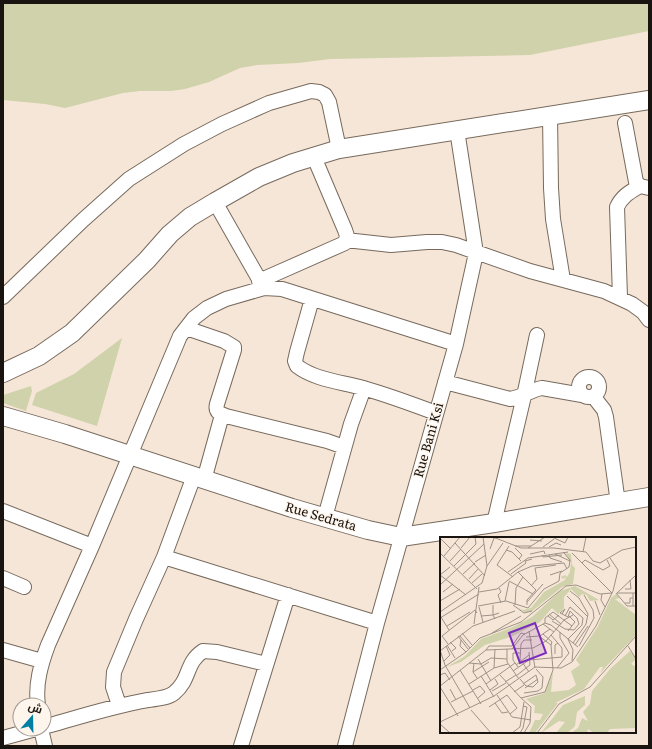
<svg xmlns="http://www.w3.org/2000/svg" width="652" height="749" viewBox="0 0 652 749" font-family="Literata,Cairo,serif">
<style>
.green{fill:#cfd2aa}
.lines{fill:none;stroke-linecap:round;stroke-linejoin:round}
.minor-casing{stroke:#776a5d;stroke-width:16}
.tertiary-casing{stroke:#776a5d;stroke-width:20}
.minor{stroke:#fff;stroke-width:14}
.tertiary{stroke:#fff;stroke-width:18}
.labels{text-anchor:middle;stroke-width:3;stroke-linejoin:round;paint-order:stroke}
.street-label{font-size:13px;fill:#19140f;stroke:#fef5ec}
.inset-road{fill:none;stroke:#9e9287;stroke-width:1}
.view{fill:#7b2cbf;fill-opacity:0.15;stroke:#7b2cbf;stroke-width:2}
.inset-edge{fill:none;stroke:#19140f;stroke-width:2}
</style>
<rect width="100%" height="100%" fill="#f6e6d7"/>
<path class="green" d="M3 3H649V31L530 55 330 59 298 63 257 65 240 68 209 82 185 89 171 91H140L123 93 65 108 45 104 3 100Z
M122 338 97 426 32 405 36 393 74 374Z
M31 386 32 391 26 411 3 403V395Z"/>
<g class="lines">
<defs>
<path id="minor" d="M550 115 551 188 553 219 563 280
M625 123 636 182 640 186 649 188
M215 202 264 288
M346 240 391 245 427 242H442L456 245 530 271 604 291 632 304 643 312 649 320
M259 281 345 243 347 236 345 230 314 157
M3 297 83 220 129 179 184 144 222 124 269 103 311 91 319 92 325 95 329 102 339 149
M620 297 617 207C622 196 630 192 640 186
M312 299 297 352 295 361 297 366C315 380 342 382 363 388 388 395 412 404 436 413
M186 328 224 341 234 347V350L217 404C215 412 219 413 226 416L327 441 344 447
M579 387a10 10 0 1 1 20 0a10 10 0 1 1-20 0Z
M445 382 510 399C522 397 531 390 542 388L582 395
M593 396 604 410 606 417 618 503
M204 480 222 415
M3 511 92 546
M325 517 351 424 364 388
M494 523 524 396 537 335
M164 557 377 623
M3 578 24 587
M3 650 42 661
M38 705C35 684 41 664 48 645L92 546 180 336 194 318 207 308 226 299 264 288 282 289 456 344
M119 705 113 687 114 672 136 619 164 557 194 476
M44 727C79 717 113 706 148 700 156 699 168 698 174 693 191 679 185 663 203 651L217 652 266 664
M41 729 45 746
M3 738 36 729
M241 746 288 595
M345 746 377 623 456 344 476 253 457 130"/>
<path id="tertiary" d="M3 373 39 356 72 333 147 260 170 234 190 217 215 202 259 177 293 163 339 149 649 100
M3 416 65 434 292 508 368 530 401 537 494 523 649 497"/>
</defs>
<use href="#minor" class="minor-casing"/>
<use href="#tertiary" class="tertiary-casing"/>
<use href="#minor" class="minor"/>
<use href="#tertiary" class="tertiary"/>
</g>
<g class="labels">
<g class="street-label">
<text transform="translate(428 440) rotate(-74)" y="5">Rue Bani Ksi</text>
<text transform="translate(321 516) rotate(16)" y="5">Rue Sedrata</text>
</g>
</g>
<g transform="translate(440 537)">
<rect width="196" height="196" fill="#f6e6d7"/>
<path d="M125 16 131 17 132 28 135 31 133 47 122 50 91 75H84L77 70 83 73 91 71 104 55 125 43 126 40 123 42 121 40 125 38 127 40 130 35 131 26ZM135 49 159 63 150 64 147 58 142 57 139 60 131 52 124 60V71L118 77 112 71 100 85 73 99 45 108 21 125 7 130 25 119 41 102 73 90 92 80 120 54ZM176 57 180 61 175 62 196 78V98L160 136 163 130H160L144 152 115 166H118L101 188 95 196H89L95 183H100L103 177 94 176 95 169 86 162 105 156 113 135 111 155 129 153 136 148 131 134 140 128 136 123 158 89 171 61ZM190 114 196 122 191 127 196 130V191L170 192 167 196H154L148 192 147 196H131L138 191 142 181 148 184 143 175 150 167 152 154 170 132ZM145 159V168L137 175 135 189 132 192 127 196H116L125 185 119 184 101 196 123 168Z" fill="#cfd2aa"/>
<path class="inset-road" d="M53 0 81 11H114L146 15M112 0 125 6 128 0M0 1 11 12M90 3 102 4M15 6 45 39M69 9 57 28 73 40M75 9H91M103 10 114 2M109 10 116 6 121 8M21 11 30 0M75 11 82 18 79 22M88 11 105 0M50 12 54 1 66 0M66 13 72 15 81 24M143 15 146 0M146 15 153 24 160 26 182 13 196 10M0 16 37 52M132 16 172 56M90 17 104 14 105 17M115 17 130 24M102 18 103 20 122 18M109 18 110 21 122 25M4 19 20 0M10 24 21 12M35 25 46 18M142 26 145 23 163 33 170 29 167 23M14 29 36 7 35 0M47 29 63 6M95 31 116 28M68 35 88 21 128 15M78 35 96 53 87 63V68M23 37 35 26M71 37 86 26 85 24 92 22M0 38 26 58M0 38 10 30M110 38 122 34M29 42 38 32M69 44 93 57M32 46 42 37M0 48 44 7M91 49 97 42 95 31M59 51 61 55 58 58 61 66M185 52H191L190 43M130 54 139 61 148 77 146 87 133 106M3 55 13 47M39 55 57 52 78 35 92 29 124 26 127 32M176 56 187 69H196M177 56 196 38M177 56H196M193 56V69M162 57 161 63 165 70M127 59 148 80M0 64 20 52M65 64 69 45M155 64 160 78M87 65 103 47M185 66H190V61H193M53 68V78L59 76M73 68 84 76 92 74M75 68 76 51 83 40M38 69 66 64 88 71 104 52 119 44 120 36 129 30 130 23 123 15M39 70 43 85M0 75 42 46 47 29 43 0M120 76 125 72 122 77M109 77 121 87M41 79 53 78 55 82M108 79 113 83 119 78M125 79 130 70 143 81 142 88 128 102M1 80 9 93M0 81 39 57M112 84 125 92 134 93 139 87 137 81 130 74 128 80 120 76M105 86 111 88 138 110M105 86V81L113 75 132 89M34 87 39 50M103 87 114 95M7 89 30 75M89 94 95 131M128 94 135 85 129 79M22 96 32 108M52 96 81 79M103 97 112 105 111 108M18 99 28 112M20 99 30 111M100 99 110 92M128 102 133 113 132 124M21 103 20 109 26 115M10 105 16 111 12 114M8 107 2 99 35 73 37 76M7 108 15 121M135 108 148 89M139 109 154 81 153 73 144 58M188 109 196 122M67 112V125L79 142M72 112 83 98 105 86M0 113 5 128 30 171M46 113 49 109H72L81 96 85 97M0 114 33 89 75 74M115 117V108L118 106M38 122 51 144M4 124 10 118 6 109M29 126 41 127 51 121 67 122M34 126 33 135 37 141M76 128 89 118M78 130 73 123V116H81M54 131 55 112M86 131 90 128 89 115M117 131 129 116 120 101V95M0 133 26 115 40 101 81 85 126 49 136 48 160 57 172 56M20 133 41 167M73 134 89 123 122 120V111L111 98M33 135 49 125M89 135 80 122 81 107 84 103H92M0 138 5 136 10 143M60 138 81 161 105 155 113 133 111 108 99 99 86 100M41 139 54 160M76 139 86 131M80 142 86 149 93 150 98 145 96 138M65 145 76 138M29 147 54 131 68 127M46 147 75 126M83 147 96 138M0 149 46 113 93 111 106 104 124 83 133 78M0 150 18 179M85 151 98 142M10 152 16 163M33 153 40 149 45 155 38 161M50 153 58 147 55 142M52 154 66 146M74 155 84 148M84 156 98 154 102 151 103 140 96 132M57 158 72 180 91 183M81 161 91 170 90 186 84 196M11 165 33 154M55 166 62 176 68 175M49 170 67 158 77 171 70 177M31 173 51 196M0 185 54 159 95 130 121 131 132 125 156 89 173 54 178 33 170 21M0 187 10 196M72 196 80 190 84 165M80 196 83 191 87 170 83 169M97 196 119 167 150 150 196 99"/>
<path class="view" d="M95 86 106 116 80 126 69 96Z"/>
<rect width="196" height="196" class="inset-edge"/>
</g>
<rect width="652" height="749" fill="none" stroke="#19140f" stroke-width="8"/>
<g transform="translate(32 717) rotate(20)"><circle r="19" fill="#fef5ec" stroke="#a29b94"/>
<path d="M0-3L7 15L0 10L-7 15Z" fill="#007fa4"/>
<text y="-6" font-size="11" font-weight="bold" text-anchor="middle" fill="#19140f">ش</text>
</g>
</svg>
